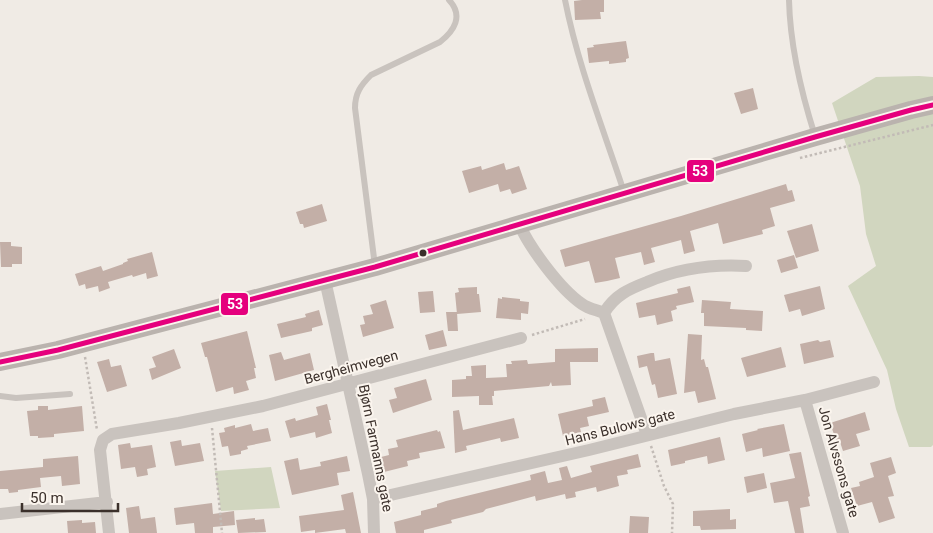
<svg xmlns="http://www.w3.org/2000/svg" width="933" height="533" viewBox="0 0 933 533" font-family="Roboto,sans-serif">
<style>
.green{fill:#d1d6bf}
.building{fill:#c3afa7}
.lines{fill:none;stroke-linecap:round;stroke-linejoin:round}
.path{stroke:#c2bbb6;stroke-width:2.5;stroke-dasharray:2.5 2.5;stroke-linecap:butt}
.service{stroke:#c9c3be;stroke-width:6}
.minor{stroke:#c9c3be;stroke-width:12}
.secondary{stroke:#bab3ae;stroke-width:18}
.bus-1-casing{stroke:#fbf5ee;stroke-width:9}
.bus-1{stroke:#e5007d;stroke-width:5}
.bus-dot{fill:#3b302b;stroke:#fbf5ee;stroke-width:2}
.labels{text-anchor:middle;stroke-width:4;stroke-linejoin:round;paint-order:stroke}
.street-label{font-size:14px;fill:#3b302b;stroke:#fbf5ee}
.line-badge{stroke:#fbf5ee;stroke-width:2}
.badge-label{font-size:14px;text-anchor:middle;font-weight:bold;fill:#fff}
</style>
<rect width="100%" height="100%" fill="#f0ebe5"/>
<path class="green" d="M919 76 933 77V445L931 447H909L896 409 887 370 848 286 876 266 866 234 860 186 832 103 876 77Z
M271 467 280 508 221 511 215 471Z"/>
<path class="building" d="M582 0H604V12H600L601 19 575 20 574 1Z
M626 41 629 58 626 59V62L609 64V61L589 63 587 48 594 47 593 45Z
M753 88 758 109 741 114 734 93Z
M504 163 506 170 519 166 527 189 512 194 510 189 500 192 498 184 469 193 462 171 481 166 482 170Z
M786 184 788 191 792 190 795 201 770 208 775 226 762 230 763 234 723 244 718 223 690 231 695 251 684 254 681 240 651 248 655 262 644 265 641 252 615 258 620 278 607 281 595 283 589 261 565 267 560 250 681 216Z
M322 204 327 221 304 228 303 224H300L296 212Z
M812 224 819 251 796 258 787 231Z
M0 242H11V246L22 247V264H12V267H1Z
M152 252 158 276 147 279 146 273 133 277 132 275 108 282 110 288 99 292 98 286 86 289 85 284 79 286 75 274 101 266 103 271 123 264V263L128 261 127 259Z
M794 255 798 268 781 273 777 260Z
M690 286 694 302 676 306 677 309 671 311 673 321 657 325 655 315 639 318 636 303 678 293 677 289Z
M820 286 825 309 802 316 800 309 789 312 784 295Z
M477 287V294H479L481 312 457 314 455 293 459 292 458 288Z
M433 291 435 312 420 313 418 292Z
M502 297 520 299V301L529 302 528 314 521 313V320L496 318 498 298 502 299Z
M386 300 394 328 363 337 360 325 365 324 363 316 373 314 370 305Z
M702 300 731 302 730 309 763 311 762 331 746 330V328L704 326V313H701Z
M319 310 323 325 312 328V331L281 338 277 324 306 317 305 314Z
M446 312H457L458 331H448Z
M443 330 447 346 429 350 425 335Z
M247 331 256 368H254L256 378 246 381 249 390 234 394 233 387 216 392 207 357H205L201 343Z
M688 334 702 335 701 360 704 359 706 367H708L716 399 698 403 695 391 684 393Z
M818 340 820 342 830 340 834 357 804 364 800 344Z
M781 347 786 367 747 377 741 358Z
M598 348V362H570L571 385 552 386 551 382 549 386 494 391V396H492L493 405H479V396L452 397V380L466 379V376H472L471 366 486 365V378L507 377 506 364H512L511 361 527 360 528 364 555 362V349Z
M174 349 181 368 152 380 149 369 156 367 152 357Z
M281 352 284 360 310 353 314 370 275 381 269 355Z
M651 353H654L655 361 670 358 677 394 658 398 655 384 652 385 647 366 639 368 637 356Z
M109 359 111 367 121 365 127 386 107 392 97 362Z
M426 379 432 400 393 413 389 400 397 398 394 388Z
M605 397 609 412 587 417 589 426 580 428 581 432 563 436 558 414 593 406 592 400Z
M327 404 331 420H329L332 433 316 438 315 432 290 438 285 421 295 418 296 421 318 415 316 407Z
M38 406H48V410L82 406 84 431 54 434V437L38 438V436H30L27 411 38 410Z
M459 410 463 430 514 418 519 438 501 442 500 438 466 446 467 450 455 453 453 411Z
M865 412 870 430 856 434 860 446 843 451 839 439 836 440 830 423Z
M251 424 253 431 268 428 271 441 247 446 248 449 241 451V454L230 456 228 446 222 447 219 433 225 432 224 428 235 425V428Z
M784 424 790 451 763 457 762 448 746 452 742 434 758 430 757 429Z
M437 430 438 432 440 431 445 448 419 453 420 458 407 461 408 466 380 473 377 458 389 455 388 449 398 447 396 440Z
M720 437 725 460 708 464 707 456 685 461V463L671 466 668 450Z
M181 440 182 446 200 443 204 461 175 466 170 442Z
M130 443 131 448 152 445 156 467 147 469 148 475 137 477 135 467 121 469 118 445Z
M801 452 810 496 808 497 810 506 800 508 804 533H795L788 501 774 503 770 483 795 478 789 454Z
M638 454 641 467 627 470 628 474 617 476 619 486 597 492 596 487 575 492 576 497 566 499 565 494 536 501 535 496 486 509 483 512 451 520 452 523 424 530V533H396L394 522 421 515V511L437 507V504L446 501 531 480 530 475 545 471 548 483 562 480 559 468 567 466 571 478 592 472 590 466Z
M78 456 80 484 62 486 61 476 40 478 41 487 18 490V492L9 493 8 489H0V471L43 467V459Z
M347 456 350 471 337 473 339 485 292 495 284 461 298 458 300 470 321 466 320 462Z
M891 457 896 473 888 476 894 496 888 497 895 518 879 523 872 502 857 506 851 488 860 486 859 482 874 477 870 463Z
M764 473 767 488 747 493 744 477Z
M353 492 361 533H346L345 529 315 533V530L301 532 299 516 344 510 341 495Z
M212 503 213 514 234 511 235 525 213 527V533H195L194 523 176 525 174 508Z
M139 506 141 519 155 517 157 533H129L126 508Z
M730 509V520L736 519V529L701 530 700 526H693V511Z
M630 516 649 517 648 533H629Z
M255 518V520L264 519 266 532 238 533 236 520Z
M82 520V523L95 522 96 533H68L67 521Z"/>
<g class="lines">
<path class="path" d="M800 158 933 125
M532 335 585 319
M85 357 97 430
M212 428 222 533
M651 446 664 486 673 504 672 533"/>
<path class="service" d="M565 0C578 66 603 128 624 192
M789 0C790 43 802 95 815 136
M375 266 355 108C355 93 361 85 371 75L440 42C454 31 464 16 449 0
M0 396 16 398 70 394"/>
<path class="minor" d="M519 224C530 248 560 289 582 304 589 309 597 310 604 313L647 435
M325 280 368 474 373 499 374 533
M604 313C615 295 629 289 647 282 680 268 711 264 746 266
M805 400 843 533
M373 499 589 450 734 414 805 400 874 382
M0 514 107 502
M109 533 100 450 103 440 112 434 179 423 263 406 521 338"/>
<path class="secondary" d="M0 362 58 350 375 267 815 137 911 110 933 105"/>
<defs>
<path id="bus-1" d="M0 362 58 350 375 267 815 137 911 110 933 105"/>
</defs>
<use href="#bus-1" class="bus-1-casing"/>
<use href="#bus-1" class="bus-1"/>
</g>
<circle class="bus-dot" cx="423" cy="253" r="4.5"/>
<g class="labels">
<g class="street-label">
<text transform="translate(351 367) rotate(-15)" y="5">Bergheimvegen</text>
<text transform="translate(620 427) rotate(-14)" y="5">Hans Bulows gate</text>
<text transform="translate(376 448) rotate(79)" y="5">Bjørn Farmanns gate</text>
<text transform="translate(839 462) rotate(74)" y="5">Jon Alvssons gate</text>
</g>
</g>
<g class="line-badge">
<rect x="686" y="159" width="29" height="24" rx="5" fill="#e5007d"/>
<rect x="220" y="292" width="29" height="24" rx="5" fill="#e5007d"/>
</g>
<g class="badge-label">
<text x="700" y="176">53</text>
<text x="235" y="309">53</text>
</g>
<path d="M22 503v8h96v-8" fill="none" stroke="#3b302b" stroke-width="2.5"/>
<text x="30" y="503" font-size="15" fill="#3b302b" stroke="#fbf5ee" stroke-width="4" paint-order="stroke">50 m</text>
</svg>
